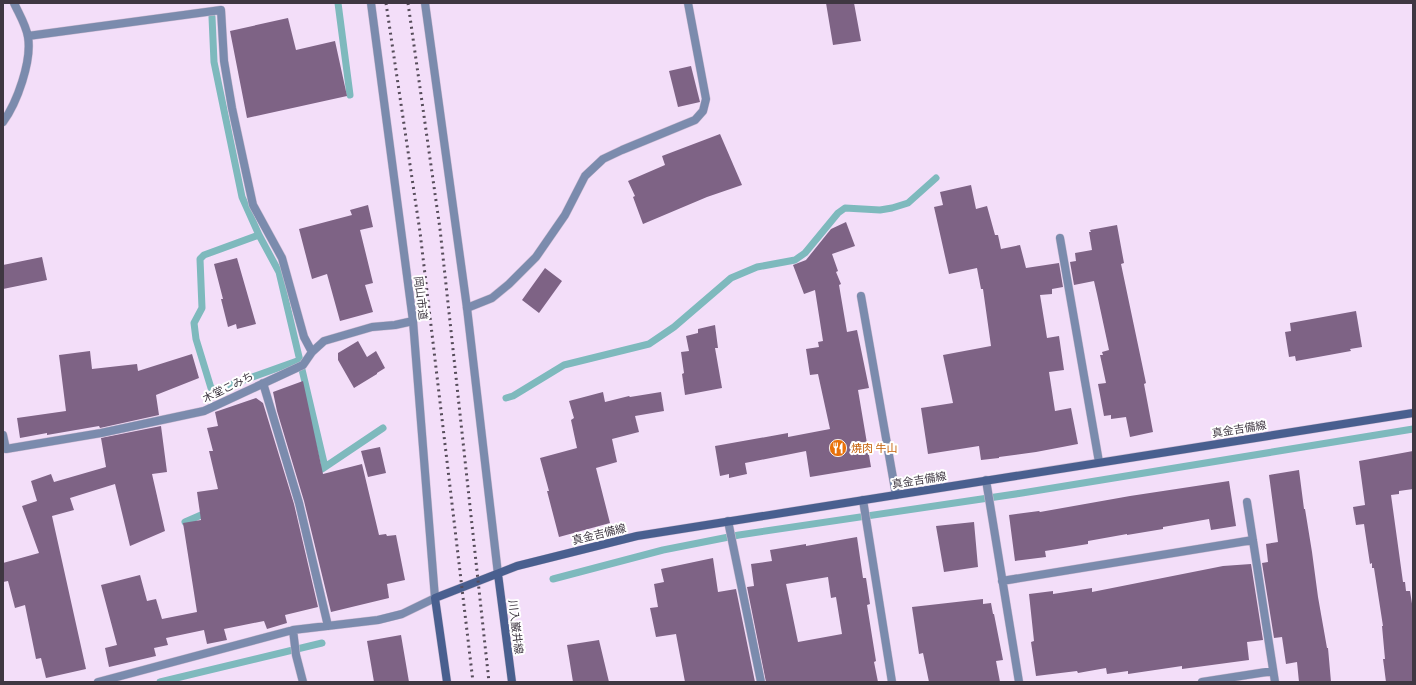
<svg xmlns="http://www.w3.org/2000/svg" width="1416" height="685" viewBox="0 0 1416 685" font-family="'Fira Sans Condensed','Noto Sans JP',sans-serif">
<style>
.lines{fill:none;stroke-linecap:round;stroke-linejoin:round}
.stream{stroke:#7eb9bd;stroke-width:7}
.building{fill:#7e6385;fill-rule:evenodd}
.minor-casing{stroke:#cfbdd4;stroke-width:9}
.tertiary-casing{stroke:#cfbdd4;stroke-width:9}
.secondary-casing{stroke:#cfbdd4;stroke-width:9}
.minor{stroke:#7b8bad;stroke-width:8}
.tertiary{stroke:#7b8bad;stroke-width:8}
.secondary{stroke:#495f8f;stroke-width:8}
.rail{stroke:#564c5a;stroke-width:3;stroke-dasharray:2 4;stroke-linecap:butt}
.labels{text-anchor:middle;stroke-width:4;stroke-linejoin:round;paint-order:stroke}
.street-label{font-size:11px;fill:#3f3742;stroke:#fff}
.food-label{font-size:11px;fill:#c56008;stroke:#fff;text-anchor:start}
</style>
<rect width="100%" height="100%" fill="#f3def9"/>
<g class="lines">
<path class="stream" d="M338 3 350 95
M212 17 214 62 242 197 259 235 279 272 325 467
M259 235 204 255 200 259 202 308 194 323 196 339 211 388 216 390 300 360
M506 398 513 396 564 365 649 344 674 327 731 278 757 267 795 260 805 253 838 213 845 208 880 210 892 208 908 203 936 178
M322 469 383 428
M185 522 208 512
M553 579 663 550 739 535 1022 493 1413 429
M160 682 322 643"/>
</g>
<path class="building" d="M826 3H854L861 41 833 45Z
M288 18 296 50 335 41 347 96 247 118 230 31Z
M691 66 700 102 678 107 669 71Z
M720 134 742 185 707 197 643 224 633 197 635 196 628 181 665 165 662 156Z
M971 185 976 209 987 206 995 235H998L1001 249 1020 245 1026 268 1059 263 1063 287 1052 289V294L1040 295 1047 338 1059 336 1064 370 1049 372 1055 411 1071 408 1078 444 1036 452 999 457V458L981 460 979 446 928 454 921 408 953 403 943 355 991 346 983 289H981L977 268 949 274 934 207 943 205 940 192Z
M368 205 373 227 360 230 373 283 365 285 373 312 340 321 327 274 312 279 299 229 352 215 350 210Z
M846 222 855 246 832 254 838 271 836 272 841 284 839 285 847 332 857 330 869 388 858 390 871 467 810 477 806 451 745 463 747 474 729 478V474L720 476 715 446 788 433V437L830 429 818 374 810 375 806 349 819 347 818 342 823 341 815 290 804 294 793 265 806 260 831 229Z
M1117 225 1124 263 1121 264 1146 383 1144 384 1153 432 1130 437 1126 417 1111 419V415L1104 416 1098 384 1106 383 1100 355H1103L1102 352 1109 350 1097 294 1094 281 1074 285 1070 262 1076 261 1075 253 1092 250 1089 232H1091L1090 230Z
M42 257 47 280 3 289V265Z
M237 258 256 324 237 329 236 324 228 327 221 299H223L214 264Z
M545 268 562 281 539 313 522 300Z
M1356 311 1362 347 1350 349 1351 351 1296 361 1295 356 1289 357 1285 332 1291 331 1290 323Z
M715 325 718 348H715L722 388 685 395 682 374 684 373 681 352 689 351 686 336 698 333V329Z
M358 341 367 357 376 351 385 368 377 373V374L354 388 338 360V353Z
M90 351 92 369 137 364 138 371 192 354 199 378 156 395 159 415 100 428 99 426 47 435V433L20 438 17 418 66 411 59 355Z
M303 381 323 474 362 464 379 535 386 534 387 536 396 535 405 580 387 584 389 598 331 612 304 501 277 411 273 392Z
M603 392 605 402 629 396 630 397 661 392 664 411 635 416 639 432 612 439 617 462 596 468 610 523 559 537 547 491H549L540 458 577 448 571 420 574 418 569 401Z
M256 398 263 403 294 504 318 607 285 615 287 623 267 629 264 621 224 629 227 640 207 644 204 630 166 638 168 645 154 648 156 656 109 667 105 648 117 645 101 585 140 575 147 601 156 599 162 619 197 612 183 523 201 520 197 492 218 489 209 451H213L207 428 218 426 215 412Z
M161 426 167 472 152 474 165 531 130 546 115 484 70 498 74 510 52 516 86 669 46 678 41 658 36 659 25 605 15 608 8 581 3 582V563L39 553 22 506 37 501 31 481 51 474 54 482 106 467 101 438Z
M380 447 386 473 368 477 361 451Z
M1413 451V489L1399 491V494L1391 495 1403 582H1405L1406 591H1410L1413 610V682H1386L1383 659H1385L1382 626H1383L1374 568H1372V563L1370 564 1364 524 1356 525 1353 507 1365 505 1359 461Z
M1299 470 1304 509H1305L1312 552 1318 597 1327 648H1328L1331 682H1299L1297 662 1286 664 1282 637 1274 638 1262 563 1268 562 1266 544 1278 542 1269 475Z
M1229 481 1236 526 1211 530 1209 519 1163 527V529L1127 535V534L1088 541V544L1045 551 1046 557 1015 561 1009 515 1039 511 1040 512 1130 496Z
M974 522 978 567 944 572 936 526Z
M857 537 863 578H866L870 604 867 605 876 661 874 662 878 682H766L747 587 754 586 751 564 772 561 770 550 806 544V546ZM828 577 831 598 836 597 842 634 798 642 786 584Z
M713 558 718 592 736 589 755 682H685L676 634 656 637 650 608 658 607 654 584 664 582 661 569Z
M1251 564 1263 640 1247 642 1249 660 1182 669V666L1128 674V671L1107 674 1106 668 1078 673 1077 671 1036 676 1031 642 1034 641 1029 594 1053 591V594L1092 588V592L1223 566Z
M983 599V604L991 603 993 614H994L1003 660 996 661 1000 682H929L923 653 919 654 912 607Z
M401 635 409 682H374L367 641Z
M599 640 609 682H573L567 645Z"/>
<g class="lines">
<defs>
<path id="minor" d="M28 36 221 10 224 61 232 108 253 205 282 258 304 337 312 352
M3 122C17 103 32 61 28 37 26 25 19 14 14 3
M1060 238 1099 462
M861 296 896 495
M467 308 492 298 509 284 536 257 565 215 585 176 603 159 622 150 695 120 703 111 706 99 688 3
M263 383 299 503 328 626
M3 435 6 449 101 433 204 411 303 365 312 352 324 341 372 327 395 325 413 321
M986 480 1019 682
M863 500 892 682
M1247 502 1275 682
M728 521 761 682
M1002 581 1253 540
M293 630 296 655 303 682
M98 682 293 630 378 620 402 614 435 598
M1202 682 1273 671"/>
<path id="tertiary" d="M371 3 413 321 435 598
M425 3 467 308 498 574"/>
<path id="secondary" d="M498 574 512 682
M447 682 435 598 517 566 637 536 1413 413"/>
</defs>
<use href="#minor" class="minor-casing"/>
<use href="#tertiary" class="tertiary-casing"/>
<use href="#secondary" class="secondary-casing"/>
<use href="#minor" class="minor"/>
<use href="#tertiary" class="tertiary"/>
<use href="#secondary" class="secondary"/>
<path class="rail" d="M386 3 420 232 473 682
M408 3 440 229 489 682"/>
</g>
<defs>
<symbol id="restaurant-disc" viewBox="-11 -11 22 22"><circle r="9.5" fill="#e8710a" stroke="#fff"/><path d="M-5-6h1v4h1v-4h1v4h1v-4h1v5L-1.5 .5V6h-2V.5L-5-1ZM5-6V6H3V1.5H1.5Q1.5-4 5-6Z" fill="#fff"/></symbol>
</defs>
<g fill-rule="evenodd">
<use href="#restaurant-disc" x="828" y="438" width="20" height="20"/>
</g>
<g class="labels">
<g class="street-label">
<text transform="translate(421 298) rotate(83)" y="4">岡山市道</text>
<text transform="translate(228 387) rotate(-26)" y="4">木堂こみち</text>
<text transform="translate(1239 429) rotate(-9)" y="4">真金吉備線</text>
<text transform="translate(919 480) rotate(-9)" y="4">真金吉備線</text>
<text transform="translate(599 534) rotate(-14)" y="4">真金吉備線</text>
<text transform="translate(516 627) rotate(83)" y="4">川入巌井線</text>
</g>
<g class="food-label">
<text x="851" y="452">焼肉 牛山</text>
</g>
</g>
<rect width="1416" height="685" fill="none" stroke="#3f3742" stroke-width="8"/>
</svg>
